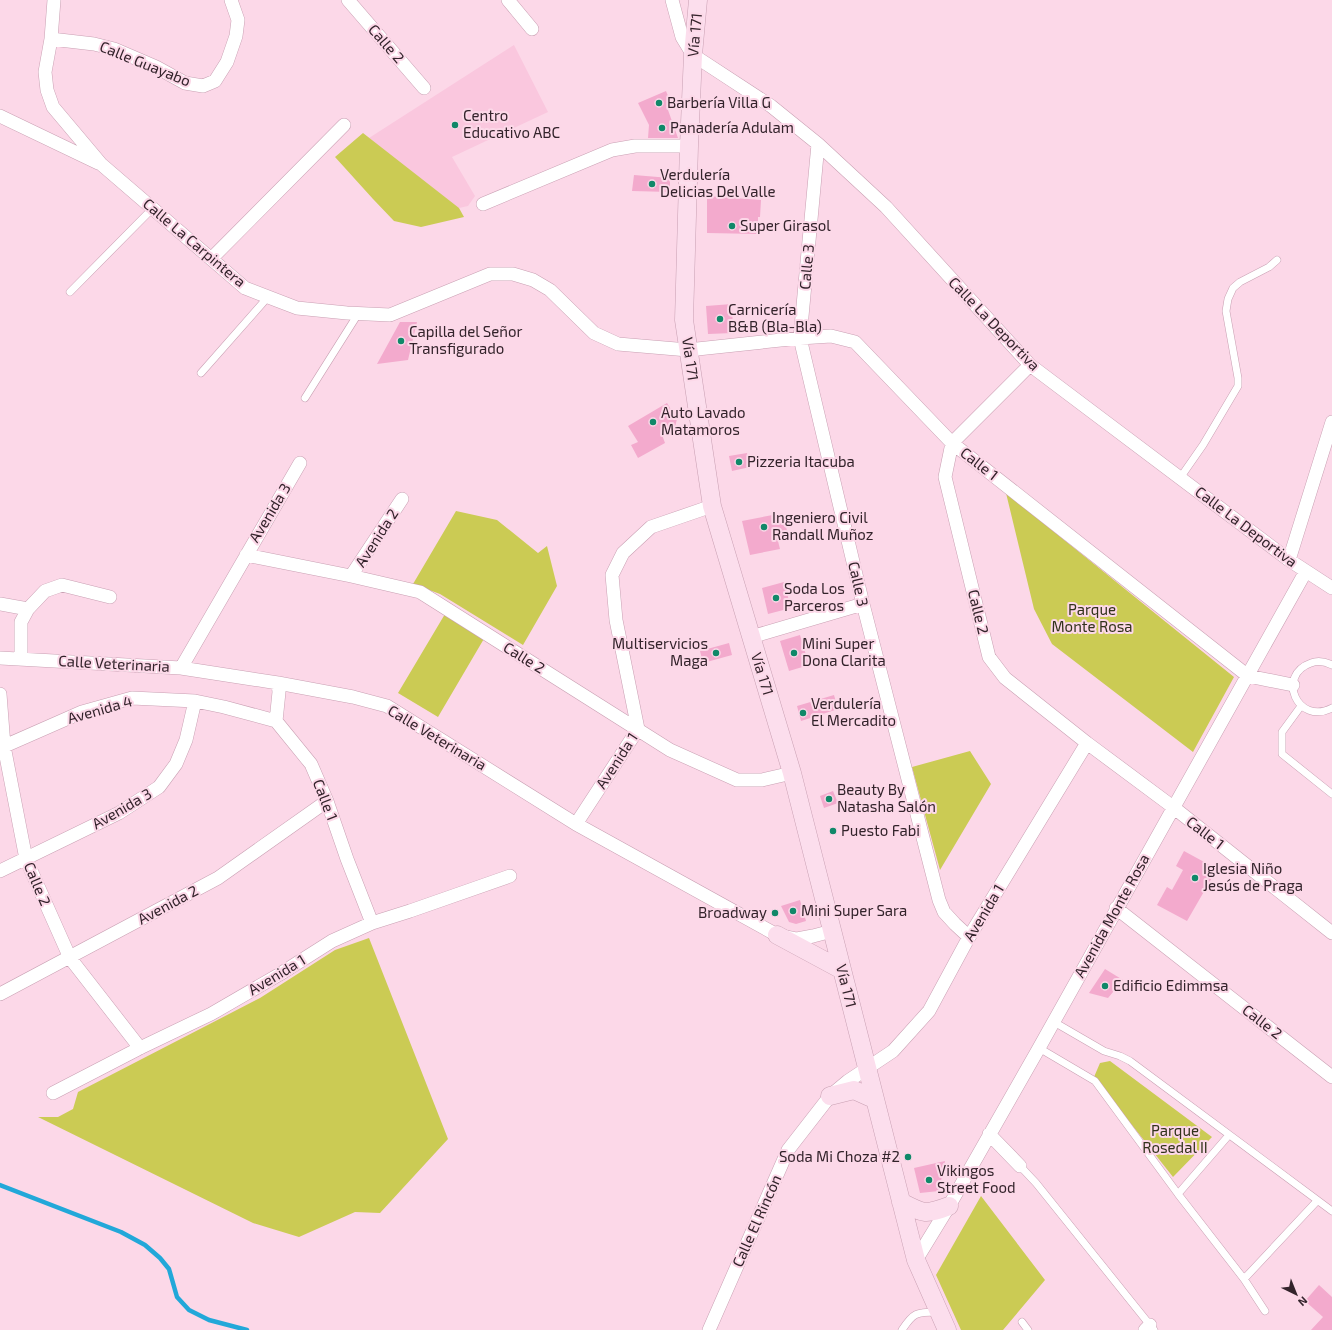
<svg xmlns="http://www.w3.org/2000/svg" width="1332" height="1330" viewBox="0 0 1332 1330" font-family="'Exo 2',sans-serif">
<style>
.built{fill:#fac7de}
.green{fill:#cbcb54}
.lines{fill:none;stroke-linecap:round;stroke-linejoin:round}
.stream{stroke:#22a8d9;stroke-width:4.5}
.building{fill:#f3aacd}
.lane-casing{stroke:#c9a0b3;stroke-width:8}
.street-casing{stroke:#c9a0b3;stroke-width:14}
.secondary-casing{stroke:#c9a0b3;stroke-width:19}
.lane{stroke:#fff;stroke-width:7}
.street{stroke:#fff;stroke-width:13}
.secondary{stroke:#fcdeed;stroke-width:18}
.poi-dot{fill:#108869;stroke:#fcd8e8;stroke-width:1.5}
.labels{text-anchor:middle;stroke-width:4;stroke-linejoin:round;paint-order:stroke}
.street-label{font-size:15px;fill:#33232b;stroke:#fcd8e8}
.poi-label{font-size:15px;fill:#33232b;stroke:#fcd8e8;text-anchor:start}
.park-label{font-size:15px;fill:#31321a;stroke:#fcd8e8}
</style>
<rect width="100%" height="100%" fill="#fcd8e8"/>
<path class="built" d="M514 45 548 112 452 157 475 196 468 206 459 208 450 205 369 138Z"/>
<path class="green" d="M363 133 459 208 464 217 421 227 394 221 373 199 335 157Z
M1006 493 1234 677 1193 752 1052 644 1034 609Z
M456 511 497 520 538 553 547 546 557 586 523 645 440 594 413 584Z
M445 614 485 637 438 717 398 693Z
M970 751 991 784 940 870 912 767Z
M369 938 448 1139 380 1213 355 1212 299 1237 253 1223 38 1117H58L73 1109 78 1092 260 998 335 950Z
M1110 1061 1212 1137 1173 1177 1094 1077 1100 1063Z
M981 1196 1045 1280 1003 1330H961L936 1275Z"/>
<g class="lines">
<path class="stream" d="M0 1185 121 1232 145 1245 160 1258 169 1269 177 1297 189 1310 209 1320 247 1330"/>
</g>
<path class="building" d="M666 91 673 108 668 110 678 138H648L649 125 638 103Z
M634 175 670 178V192L632 191Z
M707 196 761 200 760 217H758V234L707 233Z
M732 304 733 333 708 334 706 306Z
M400 322H417L408 360 377 364Z
M667 403 677 419 675 427 662 435 665 443 638 458 631 445 638 442 628 426Z
M747 453 750 467 732 471 729 456Z
M783 513 787 531 776 533 780 549 750 555 742 521Z
M784 582 791 608 768 614 762 588Z
M800 635 809 665 789 671 780 641Z
M729 643 732 655 703 663 700 651Z
M834 695 838 709 801 721 797 706Z
M833 791 838 803 824 808 820 796Z
M1184 851 1217 869 1187 921 1157 905 1167 887 1172 890 1183 870 1176 866Z
M800 900 806 921 796 924 789 922 781 906Z
M1105 969 1123 980 1108 998 1089 993Z
M945 1161 939 1191 920 1193 914 1168Z
M1319 1285 1332 1297V1330H1311L1323 1317 1305 1301Z"/>
<g class="lines">
<defs>
<path id="lane" d="M70 292 153 208
M201 373 268 297
M305 398 358 314
M1180 478 1203 445 1238 386V378L1226 311 1228 299 1233 288 1240 282 1269 267 1277 260
M1332 665C1326 662 1318 660 1311 663 1276 675 1297 726 1332 708
M1301 706 1282 732V754L1332 794
M1054 1022 1104 1051 1120 1056 1130 1061 1332 1211
M1039 1048 1095 1081 1178 1194 1244 1279 1265 1311
M1020 1166 1036 1183 1154 1330
M1178 1194 1229 1135
M1244 1279 1317 1201
M1022 1322 1028 1330
M902 1330C913 1313 916 1312 937 1312"/>
<path id="street" d="M54 0 51 39 45 72 47 90 53 107 101 164 245 288 297 308 347 313 390 315 490 274H513L533 280 550 290 594 333 618 344 688 350 800 338 831 336 855 342 952 443 1248 676 1293 685
M348 0 424 88
M508 0 532 29
M672 0 682 37 693 55 771 106 818 144 886 207 1030 365 1289 560 1332 588
M51 39 94 44 114 49 156 67 185 83 203 86 215 81 227 62 236 36 238 20 231 0
M0 116 98 163
M818 144 800 338 863 604 939 900 944 912 955 924 969 937
M483 204 612 150 635 146H689
M212 258 344 125
M1030 365 952 443 945 477 989 657 1005 678 1087 743 1173 807 1332 933
M246 555 351 576 420 592 670 750 737 780H762L792 773
M1289 560 1332 422
M351 576 402 499
M0 604 28 609
M751 637 863 604
M0 658 181 668 278 683 353 697 387 706 576 824 777 935 797 939 813 936 832 931
M21 659V622L28 609 45 591 62 585 110 597
M181 668 300 463
M278 683 279 692 276 721 311 764 327 801 347 859 372 923
M0 694 4 746 26 859 70 958 140 1048
M0 748 82 712 132 698 195 701 224 707 276 721
M576 824 638 729 616 620 612 575 623 553 651 527 712 506
M0 871 119 813 159 787 176 764 186 740 195 701
M1116 908 1332 1077
M0 994 218 878 327 801
M53 1093 140 1048 211 1014 280 974 332 941 372 923 410 911 510 876
M989 1134 1020 1166
M916 1260 949 1206 1039 1048 1306 571
M709 1330 788 1150 830 1096 848 1081 893 1051 929 1011 969 937 1087 743
M1145 1330 1150 1325"/>
<path id="secondary" d="M698 0 693 55 689 146 684 320 712 506 792 773 916 1260 947 1330
M777 935 842 970
M830 1096 854 1090 874 1099
M901 1202C924 1214 925 1215 949 1206"/>
</defs>
<use href="#lane" class="lane-casing"/>
<use href="#street" class="street-casing"/>
<use href="#secondary" class="secondary-casing"/>
<use href="#lane" class="lane"/>
<use href="#street" class="street"/>
<use href="#secondary" class="secondary"/>
</g>
<g class="poi-dot">
<circle cx="659" cy="103" r="4"/>
<circle cx="455" cy="125" r="4"/>
<circle cx="662" cy="128" r="4"/>
<circle cx="652" cy="184" r="4"/>
<circle cx="732" cy="226" r="4"/>
<circle cx="720" cy="319" r="4"/>
<circle cx="401" cy="341" r="4"/>
<circle cx="653" cy="422" r="4"/>
<circle cx="739" cy="462" r="4"/>
<circle cx="764" cy="527" r="4"/>
<circle cx="776" cy="598" r="4"/>
<circle cx="716" cy="653" r="4"/>
<circle cx="794" cy="653" r="4"/>
<circle cx="803" cy="713" r="4"/>
<circle cx="829" cy="799" r="4"/>
<circle cx="833" cy="831" r="4"/>
<circle cx="1195" cy="878" r="4"/>
<circle cx="793" cy="911" r="4"/>
<circle cx="775" cy="913" r="4"/>
<circle cx="1105" cy="986" r="4"/>
<circle cx="908" cy="1157" r="4"/>
<circle cx="929" cy="1180" r="4"/>
</g>
<g class="labels">
<g class="street-label">
<text transform="translate(695 35) rotate(-85)" y="5">Vía 171</text>
<text transform="translate(386 44) rotate(49)" y="5">Calle 2</text>
<text transform="translate(145 64) rotate(22)" y="5">Calle Guayabo</text>
<text transform="translate(194 243) rotate(40)" y="5">Calle La Carpintera</text>
<text transform="translate(807 267) rotate(-85)" y="5">Calle 3</text>
<text transform="translate(994 324) rotate(46)" y="5">Calle La Deportiva</text>
<text transform="translate(690 359) rotate(82)" y="5">Vía 171</text>
<text transform="translate(979 464) rotate(38)" y="5">Calle 1</text>
<text transform="translate(270 513) rotate(-59)" y="5">Avenida 3</text>
<text transform="translate(1246 527) rotate(37)" y="5">Calle La Deportiva</text>
<text transform="translate(377 538) rotate(-57)" y="5">Avenida 2</text>
<text transform="translate(858 584) rotate(77)" y="5">Calle 3</text>
<text transform="translate(978 612) rotate(76)" y="5">Calle 2</text>
<text transform="translate(524 658) rotate(32)" y="5">Calle 2</text>
<text transform="translate(114 664) rotate(3)" y="5">Calle Veterinaria</text>
<text transform="translate(762 674) rotate(73)" y="5">Vía 171</text>
<text transform="translate(100 710) rotate(-16)" y="5">Avenida 4</text>
<text transform="translate(437 738) rotate(31)" y="5">Calle Veterinaria</text>
<text transform="translate(617 761) rotate(-57)" y="5">Avenida 1</text>
<text transform="translate(325 800) rotate(69)" y="5">Calle 1</text>
<text transform="translate(122 809) rotate(-30)" y="5">Avenida 3</text>
<text transform="translate(1205 833) rotate(38)" y="5">Calle 1</text>
<text transform="translate(37 884) rotate(67)" y="5">Calle 2</text>
<text transform="translate(168 905) rotate(-28)" y="5">Avenida 2</text>
<text transform="translate(984 913) rotate(-59)" y="5">Avenida 1</text>
<text transform="translate(1112 916) rotate(-61)" y="5">Avenida Monte Rosa</text>
<text transform="translate(277 975) rotate(-31)" y="5">Avenida 1</text>
<text transform="translate(846 986) rotate(76)" y="5">Vía 171</text>
<text transform="translate(1262 1022) rotate(38)" y="5">Calle 2</text>
<text transform="translate(757 1221) rotate(-66)" y="5">Calle El Rincón</text>
</g>
<g class="poi-label">
<text x="667" y="108">Barbería Villa G</text>
<text x="463" y="121">Centro<tspan x="463" dy="17">Educativo ABC</tspan></text>
<text x="670" y="133">Panadería Adulam</text>
<text x="660" y="180">Verdulería<tspan x="660" dy="17">Delicias Del Valle</tspan></text>
<text x="740" y="231">Super Girasol</text>
<text x="728" y="315">Carnicería<tspan x="728" dy="17">B&amp;B (Bla-Bla)</tspan></text>
<text x="409" y="337">Capilla del Señor<tspan x="409" dy="17">Transfigurado</tspan></text>
<text x="661" y="418">Auto Lavado<tspan x="661" dy="17">Matamoros</tspan></text>
<text x="747" y="467">Pizzeria Itacuba</text>
<text x="772" y="523">Ingeniero Civil<tspan x="772" dy="17">Randall Muñoz</tspan></text>
<text x="784" y="594">Soda Los<tspan x="784" dy="17">Parceros</tspan></text>
<text x="708" y="649" text-anchor="end">Multiservicios<tspan x="708" dy="17">Maga</tspan></text>
<text x="802" y="649">Mini Super<tspan x="802" dy="17">Dona Clarita</tspan></text>
<text x="811" y="709">Verdulería<tspan x="811" dy="17">El Mercadito</tspan></text>
<text x="837" y="795">Beauty By<tspan x="837" dy="17">Natasha Salón</tspan></text>
<text x="841" y="836">Puesto Fabi</text>
<text x="1203" y="874">Iglesia Niño<tspan x="1203" dy="17">Jesús de Praga</tspan></text>
<text x="801" y="916">Mini Super Sara</text>
<text x="767" y="918" text-anchor="end">Broadway</text>
<text x="1113" y="991">Edificio Edimmsa</text>
<text x="900" y="1162" text-anchor="end">Soda Mi Choza #2</text>
<text x="937" y="1176">Vikingos<tspan x="937" dy="17">Street Food</tspan></text>
</g>
<g class="park-label">
<text x="1092" y="615">Parque<tspan x="1092" dy="17">Monte Rosa</tspan></text>
<text x="1175" y="1136">Parque<tspan x="1175" dy="17">Rosedal II</tspan></text>
</g>
</g>
<g transform="translate(1296 1294) rotate(137)" stroke="#fcd8e8" stroke-width="3" paint-order="stroke">
<path d="M0-3L7 15L0 10L-7 15Z" fill="#33232b"/>
<text y="-6" font-size="11" font-weight="bold" text-anchor="middle" fill="#33232b">N</text>
</g>
</svg>
